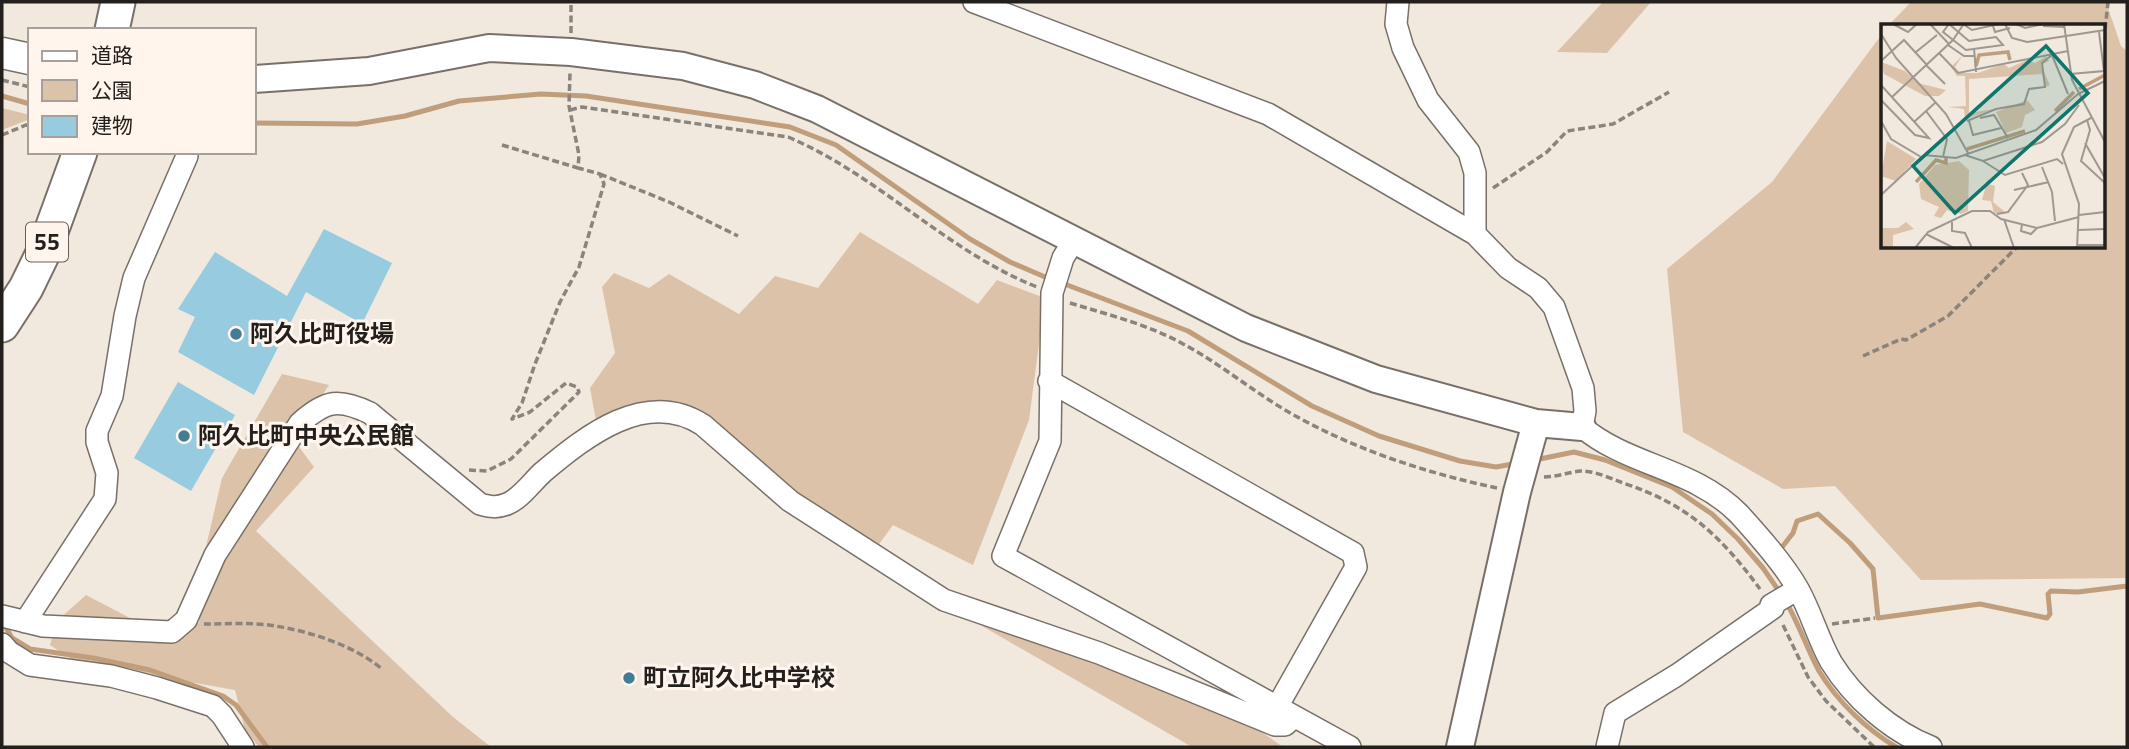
<svg xmlns="http://www.w3.org/2000/svg" width="2129" height="749" viewBox="0 0 2129 749" font-family="'Titillium Web','Noto Sans JP',sans-serif">
<style>
.green{fill:#dcc2a8}
.lines{fill:none;stroke-linecap:round;stroke-linejoin:round}
.stream{stroke:#c09e7b;stroke-width:5}
.building{fill:#96cbe0}
.minor-casing{stroke:#787068;stroke-width:24}
.tertiary-casing{stroke:#787068;stroke-width:30}
.secondary-casing{stroke:#787068;stroke-width:33}
.primary-casing{stroke:#787068;stroke-width:37}
.path{stroke:#8a847d;stroke-width:3.5;stroke-dasharray:7 3.5;stroke-linecap:butt}
.minor{stroke:#fff;stroke-width:21}
.tertiary{stroke:#fff;stroke-width:26}
.secondary{stroke:#fff;stroke-width:30}
.primary{stroke:#fff;stroke-width:33}
.poi-dot{fill:#417e95;stroke:#fff5ec;stroke-width:2.5}
.labels{text-anchor:middle;stroke-width:6;stroke-linejoin:round;paint-order:stroke}
.shield{fill:#fff5ec;stroke:#645f5a;stroke-width:2}
.shield-label{font-size:23px;font-weight:bold;fill:#221f1c}
.poi-label{font-size:24px;font-weight:bold;fill:#221f1c;stroke:#fff5ec;text-anchor:start}
.inset-river{fill:none;stroke:#c09e7b;stroke-width:3.5}
.inset-road{fill:none;stroke:#9e9890;stroke-width:2}
.view{fill:#0f766e;fill-opacity:0.15;stroke:#0f766e;stroke-width:3.5}
.inset-edge{fill:none;stroke:#221f1c;stroke-width:3.5}
</style>
<rect width="100%" height="100%" fill="#f1e8de"/>
<path class="green" d="M1603 2H1651L1607 53 1557 52Z
M1911 2H2106L2121 46 2127 51V578L1921 580 1835 486 1783 489 1683 432 1667 269 1772 182 1882 34V247H2103V26H1888Z
M2 108 30 115V119L2 130Z
M860 232 978 304 997 280 1045 298 1029 420 973 565 893 525 874 551 791 495 693 414 597 426 590 388 615 353 602 287 614 273 649 288 669 274 739 314 775 276 818 288Z
M282 374 329 385 293 439 314 467 256 531 453 717 491 747H259L245 730 235 690 76 662 50 645 57 621 86 595 147 627 199 623 205 551 222 478Z
M956 611 1246 721 1283 747H1192Z"/>
<g class="lines">
<path class="stream" d="M2 96 30 104
M254 123 357 124 405 116 459 101 541 94 586 96 790 127 836 145 970 239 1010 262 1052 280
M1062 283 1188 331 1312 406 1379 436 1460 461 1496 467 1518 463
M1535 460 1574 452 1605 460 1672 487 1712 514 1738 539 1763 568 1781 594
M1779 551 1793 533 1797 521 1818 514 1850 543 1873 569 1878 618 1980 604 2047 618 2050 614 2048 594 2051 591 2078 592 2127 586
M1786 602C1799 624 1807 649 1819 671 1837 701 1866 729 1896 747
M5 626 12 638 30 649 93 658 150 670 223 696 236 705 267 747"/>
</g>
<path class="building" d="M324 229 392 263 362 324 306 292 254 395 178 352 195 317 178 309 215 252 287 296Z
M178 382 235 415 191 491 134 458Z"/>
<g class="lines">
<defs>
<path id="minor" d="M974 2 1268 114 1475 234 1508 268 1538 288 1554 307 1583 388 1585 411 1582 427C1628 466 1694 468 1739 514 1758 535 1784 564 1798 589 1811 612 1818 639 1831 662 1854 699 1891 731 1931 747
M1398 2 1396 24 1403 48 1428 100 1469 152 1475 173V234
M1074 240 1063 258 1052 293 1050 441 1003 556 1350 747
M1049 381 1353 553 1356 567 1277 707
M2 616 43 626 172 632 186 620 215 555 300 423C326 400 339 398 370 413L480 504C490 507 497 508 507 504 520 499 532 482 543 472 586 436 646 388 703 425L790 501 944 600 1099 653 1275 725H1285L1294 717
M25 622 105 499 107 473 97 442V431L112 396 125 316 134 278 187 156
M2 644 9 652 30 665 111 676 157 688 213 706 222 715 243 747
M1607 747 1615 713 1677 675 1773 608 1771 605 1798 589"/>
<path id="tertiary" d="M254 79 369 71 489 48 571 52 683 66 755 85 817 109 1246 328 1376 379 1536 423 1582 427
M1460 747 1517 492 1536 423"/>
<path id="secondary" d="M2 53 30 59"/>
<path id="primary" d="M112 30 118 2
M2 325 26 288 44 251 80 152"/>
</defs>
<use href="#minor" class="minor-casing"/>
<use href="#tertiary" class="tertiary-casing"/>
<use href="#secondary" class="secondary-casing"/>
<use href="#primary" class="primary-casing"/>
<path class="path" d="M571 33V2
M2103 50 2108 2
M2 80 30 87
M570 110 582 107 788 137C878 175 946 251 1037 287
M2 135 26 125 30 126
M502 145 578 168 579 155 569 106 570 72
M600 174 669 202 738 236
M1493 188 1547 152 1567 131 1613 124 1669 92
M1070 303C1109 315 1150 325 1185 345 1222 365 1255 393 1292 414 1356 450 1426 473 1497 488
M1863 356 1901 339 1906 340 1948 316 2017 247
M469 470 487 471 511 459 579 392 577 387 566 383 530 412 512 419 522 403 535 364 560 302 579 267 604 184 600 174 578 168
M1544 477C1557 477 1569 472 1581 471 1595 471 1610 478 1623 483 1687 504 1720 535 1760 589
M204 624C227 624 252 622 275 626 312 632 352 645 381 668
M1832 624 1875 618
M1783 625 1808 677 1826 701 1874 747"/>
<use href="#minor" class="minor"/>
<use href="#tertiary" class="tertiary"/>
<use href="#secondary" class="secondary"/>
<use href="#primary" class="primary"/>
</g>
<g class="poi-dot">
<circle cx="236" cy="334" r="7"/>
<circle cx="184" cy="436" r="7"/>
<circle cx="629" cy="678" r="7"/>
</g>
<g class="labels">
<rect class="shield" x="26" y="222.5" width="42" height="39" rx="5"/>
<g class="shield-label">
<text x="47" y="250">55</text>
</g>
<g class="poi-label">
<text x="250" y="342">阿久比町役場</text>
<text x="198" y="444">阿久比町中央公民館</text>
<text x="643" y="686">町立阿久比中学校</text>
</g>
</g>
<g transform="translate(1881 24)">
<rect width="224" height="224" fill="#f1e8de"/>
<path d="M81 32 74 43 79 49H97L123 40 128 44 146 36 154 39 165 32 168 37 160 41 169 61 165 63 161 50 88 55V89L113 85 84 95 83 85 67 83 85 82 84 52H76L70 43ZM0 38 24 47 37 59 65 66 58 72H44L3 50ZM146 76 154 86 144 91 141 103 125 109 115 88ZM6 117 35 135 15 157 0 152ZM78 137 88 146 87 187 80 190 66 186 60 194 53 192 58 183 40 175 38 160 54 141ZM107 154V160L114 162 112 178 125 189H113L110 177 101 176ZM25 198 33 205 12 211V224H0V204H17Z" fill="#dcc2a8"/>
<path class="inset-river" d="M95 42 98 31 127 28 129 36M198 65 224 51M174 87 193 68M86 125 144 107M35 158 55 136 65 139V134"/>
<path class="inset-road" d="M12 0 27 8 36 0M49 0 68 20M68 0 88 17 115 13 122 21 85 26 62 8ZM82 0 91 6 118 0M124 0 131 14 146 18 224 6M135 0 144 4 162 0M183 0 191 56 224 118M112 2 114 8 129 4M162 2 184 3M0 10 15 34 65 90 87 129M67 21 83 32H93M93 24 95 48M35 28 56 11M58 29 77 49 187 27M171 31 187 70M0 37 23 16 46 41M45 41 64 60M189 50 223 47 218 8M0 61 48 114 34 111 0 76M197 70 224 57M11 73 72 16 82 1M45 87 66 115 62 133M99 94 113 91 127 114M206 96 209 106 200 137 224 159M0 97 10 115 40 133M86 97 115 85 143 80 148 65 164 63 161 39 171 31M88 97 92 111 120 104M33 98 55 78M204 119 224 154M84 131 102 137 161 118 184 100 198 81M102 137 124 151 176 135 182 140M161 143 171 168 174 197M133 166 168 158M0 171 43 131 75 134 155 106 197 70M116 190 127 188 147 161 141 149M198 191 224 188M123 195 133 224M71 198V207L84 209 91 224M141 200 140 207 150 210 156 204M197 206 224 205M45 210 73 224M196 221H224M34 224 47 208 91 187H109L120 195 156 204 198 193M196 224 198 180 181 130 193 103 210 94"/>
<path class="view" d="M165 22 207 69 74 189 32 142Z"/>
<rect width="224" height="224" class="inset-edge"/>
</g>
<rect width="2129" height="749" fill="none" stroke="#221f1c" stroke-width="7"/>
<rect x="28" y="28" width="228" height="126" fill="#fff5ec" stroke="#a79f99" stroke-width="2"/>
<rect x="42" y="51" width="35" height="10" fill="#ffffff" stroke="#a79f99" stroke-width="2"/>
<text x="91" y="63" font-size="21" fill="#221f1c">道路</text>
<rect x="42" y="80" width="35" height="21" fill="#dcc2a8" stroke="#a79f99" stroke-width="2"/>
<text x="91" y="98" font-size="21" fill="#221f1c">公園</text>
<rect x="42" y="116" width="35" height="21" fill="#96cbe0" stroke="#a79f99" stroke-width="2"/>
<text x="91" y="133" font-size="21" fill="#221f1c">建物</text>
</svg>
